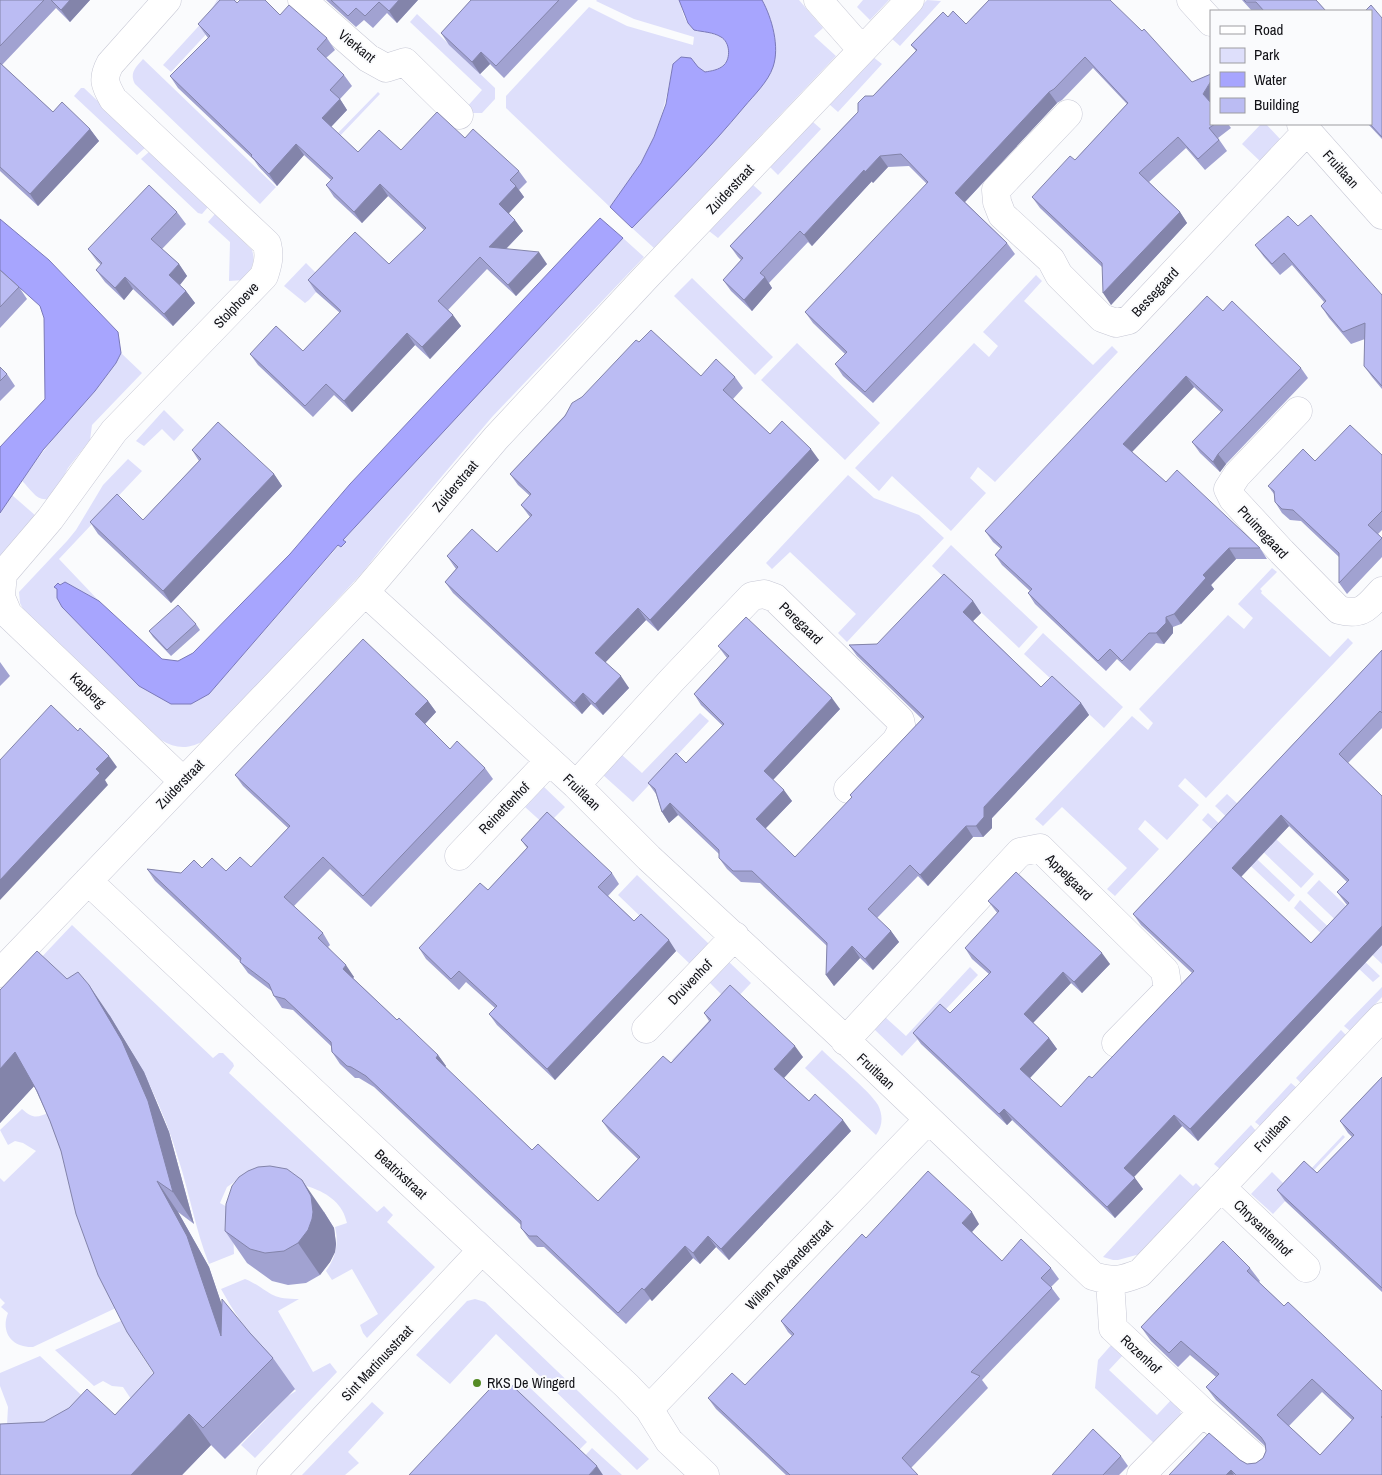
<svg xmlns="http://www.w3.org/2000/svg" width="1382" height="1475" viewBox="0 0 1382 1475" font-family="'Archivo Narrow',sans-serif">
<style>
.green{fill:#dedffb}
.water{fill:#a7a5fe;stroke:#7a79b8}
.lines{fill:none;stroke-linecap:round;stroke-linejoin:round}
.minor-casing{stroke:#c7c8d5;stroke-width:29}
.minor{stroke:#fff;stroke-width:28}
.wall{fill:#a1a2d1;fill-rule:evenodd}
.shaded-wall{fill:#8384aa}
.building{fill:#bbbcf3;stroke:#8384aa;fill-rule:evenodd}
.poi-dot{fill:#558b25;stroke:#fafbfd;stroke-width:2}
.labels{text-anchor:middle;stroke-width:4;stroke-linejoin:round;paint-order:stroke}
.street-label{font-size:14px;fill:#111116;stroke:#fafbfd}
.poi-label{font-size:14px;fill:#111116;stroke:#fafbfd;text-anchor:start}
</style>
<rect width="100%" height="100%" fill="#fafbfd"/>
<path class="green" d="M217 0H238L171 72 163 65 207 17Z
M597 0H679C681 6 683 16 687 22 698 36 739 30 727 59 723 69 715 70 705 72L698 67 673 64C667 98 659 132 641 163 632 178 620 192 610 207L506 108V96L589 7 627 26 693 45 694 37 634 19 596 1Z
M762 0H799L823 28 814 36 836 56 654 248 632 228 669 190 771 20Z
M863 0H889L870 20 857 7Z
M927 0 941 1 900 46 891 38Z
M417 14 495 88V99L482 113H473L466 108 482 90 410 22Z
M873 57 882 64 838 112 829 104Z
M143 59 276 187 260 204 135 84C129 73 136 67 143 59Z
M81 88H84L146 147 137 155 74 96Z
M378 92 380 94 339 137 337 134Z
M813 122 821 129 778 175 770 167Z
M1261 124H1266L1281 140 1261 162 1242 144Z
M150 151 208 207 202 214 198 213 141 159Z
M753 185 762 193 718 238 709 231Z
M215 214 252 250C256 262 251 271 243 280L229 281 230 242 208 222Z
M623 238 644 257 492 417 388 540 363 572 207 739C191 749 177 750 161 740L24 611 20 603 19 592 67 541 76 530 103 485 128 459 142 471 59 559 99 601 65 582 54 587 57 589 62 607 98 644 191 704 209 694 339 545 341 547 346 543 343 540Z
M306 263 325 282 309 300 305 303 284 286Z
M1036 275 1042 281 1024 301 1093 365 1112 346 1118 352 995 482 978 467 970 478 986 493 951 531 892 476 879 491 855 468 974 343 989 357 998 346 983 332Z
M692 278 773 357 755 375 674 296Z
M797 343 880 423 845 460 761 380Z
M121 353 142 373 92 425 90 440 68 468 53 497C38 505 32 490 22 481 35 462 49 443 64 426 84 403 107 381 121 353Z
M164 410 184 430 174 441 162 429 144 446 136 441Z
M848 475 874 498 919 515 944 538 847 642 838 633 856 614 790 552 772 569 766 563Z
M12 495 36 516 0 558V513Z
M951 545 1038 627 1019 648 932 566Z
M1272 568 1277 572 1260 589 1262 591 1261 593 1330 657 1348 638 1353 643 1206 798 1185 778 1178 786 1199 805 1167 840 1145 820 1138 829 1159 849 1115 896 1107 889 1127 868 1062 807 1043 826 1035 819 1132 716 1148 730 1153 723 1139 709 1228 615 1244 629 1253 618 1238 604Z
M1043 633 1123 707 1104 728 1024 654Z
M700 713 709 721 633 802 603 775 622 755 642 773Z
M544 787 565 807 546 826 525 807Z
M1227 794 1314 874 1301 888 1215 806Z
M1208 813 1295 895 1289 902 1202 820Z
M637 875 709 944 690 964 618 895Z
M1319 880 1382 940V964L1307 893Z
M1300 900 1380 976 1373 982 1294 908Z
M72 925 213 1058 219 1053H223L233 1063 234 1066 229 1073 377 1212 384 1206 393 1215 387 1222 435 1267 367 1338 363 1333 360 1325 378 1314 352 1269 332 1280 326 1271C336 1257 339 1243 335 1227L347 1223C339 1181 276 1180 243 1176L227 1187 220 1203 240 1214 233 1229 234 1254 209 1264C196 1231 190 1196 179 1161 164 1109 140 1061 110 1017L0 1001Z
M728 961 751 983 676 1063 672 1060 728 1001 707 980Z
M970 967 978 975 902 1056 874 1029 885 1017 906 1036Z
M1382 987V997L1365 1015 1366 1022 1350 1031 1344 1026Z
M1341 1030 1346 1035 1301 1083 1296 1078Z
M822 1050C836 1064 869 1090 878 1105 883 1115 883 1126 876 1135L805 1068Z
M1291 1083 1297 1088 1260 1126 1255 1122Z
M22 1109C33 1119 37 1118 50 1112L118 1307 33 1347C13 1348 0 1333 8 1313L1 1307 5 1303 0 1298V1178L4 1182 36 1151 23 1143 15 1141 8 1145 0 1130Z
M1251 1125 1256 1131 1220 1169 1214 1164Z
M1343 1135 1345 1137 1273 1214 1251 1194 1272 1172 1290 1190 1293 1188Z
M1180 1174 1193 1186 1196 1183 1201 1188 1140 1254 1118 1260H1113L1103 1257Z
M245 1279C269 1289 268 1300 299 1299L278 1311 313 1372 330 1363 337 1372 255 1458 241 1445 288 1396 296 1391C267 1359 242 1327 221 1289Z
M475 1299 485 1302 649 1459 637 1470 496 1334 450 1384 416 1355 467 1301Z
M123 1320 137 1348 169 1398 133 1402 123 1387 112 1386 103 1381 94 1386 55 1350Z
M1113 1343 1124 1354 1109 1370 1157 1415 1172 1399 1180 1407 1181 1416 1156 1445 1095 1388 1098 1360Z
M40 1356 96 1409 82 1425H7L8 1407 0 1386V1373Z
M524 1382 587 1442 576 1453 513 1393Z
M372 1402 384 1413 348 1452 359 1463 345 1475H302Z
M592 1448 622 1475H600L582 1459Z"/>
<path class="water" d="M679 0H762C772 18 780 47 773 67 768 82 754 95 744 107 709 149 671 188 632 228L610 207 641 163 654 137 666 104 673 64 681 57 691 58 698 67 705 72C711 71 719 70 724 65 731 58 730 42 721 37 713 32 703 32 694 30L688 23Z
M600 218 623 238 343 540 346 542 341 547 338 545 209 694 191 704H171L139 686 62 607 57 598V589L54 587 58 583 60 585 65 582 99 601 162 659 178 661 193 653 290 554 350 484Z
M0 219 49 260 118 332 121 353 116 363 95 391 43 450 0 513V447L45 399 44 318 40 306 0 270Z"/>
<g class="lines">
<defs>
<path id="minor" d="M302 0 368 58 386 68 405 62 459 115
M818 0 862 50
M1191 0 1211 22
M1068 114 996 190 997 202 1002 215 1051 260 1059 275 1102 318 1116 323 1129 320 1307 131
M1301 124 1382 215
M1298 411 1237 475 1228 489 1233 499 1282 552 1339 610C1363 616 1367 607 1382 591
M365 592 576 785 649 858 835 1030 1093 1276C1114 1282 1120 1281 1140 1273L1382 1017
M0 595 8 614 183 781
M1 595 3 574 50 519 114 431 264 276C268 264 270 256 267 244L113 99C105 85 102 79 110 64L167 0
M576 785 672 680 752 596 764 594 775 598 900 720 902 730 896 741 848 789
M459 856 549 761
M88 881 627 1386 649 1409 669 1441 705 1475
M0 973 365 592 496 438 646 277 910 0
M646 1029 735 936
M845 1041 1020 852 1040 848 1165 971 1168 990 1116 1043
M1221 1187 1306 1268
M1110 1281 1113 1328 1203 1412 1260 1462
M649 1409 928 1120
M271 1475 482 1250
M1141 1475 1203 1412"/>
</defs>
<use href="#minor" class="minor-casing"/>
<use href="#minor" class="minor"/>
</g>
<path class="wall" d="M0 0H90L70 22 56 8 2 65 53 112 90 129 99 141 38 206 0 171Z
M326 0H418L397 23 387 13 373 28 364 20 356 27Z
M471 0H578L504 78 490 64 480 74 449 45 441 33Z
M989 0 1211 124H1228L1231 128 1218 138 1227 151 1205 170 1186 148 1149 182 1180 212 1187 223 1111 305 1102 267 1040 208 1032 197 1075 160 1127 104 1093 68 1062 100 1057 103 965 202 1007 243 1015 254 873 403 843 376 835 364 845 354 813 323 805 312 927 184 909 166 888 167 873 183 872 181 812 246 808 242 769 283 772 288 752 311 731 291 723 280 741 260 738 257 730 246 916 51 911 45 948 17 966 24Z
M1242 0H1316L1326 11H1252Z
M237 3 280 15 327 38 335 50 326 58 344 75 352 86 340 99 347 110 331 127 358 152 401 150 465 138 519 171 527 182 519 190 524 197 509 213 523 231 506 249 547 264 516 296 487 269 448 310 461 326 430 359 415 345 352 412 334 395 313 417 258 365 250 354 303 351 340 313 316 292 308 280 389 264 424 230 388 196 362 223 334 197 326 185 331 180 304 155 277 186 259 167 254 160 178 88 170 76 208 38 198 24Z
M1382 18V139L1368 124H1371Z
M177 212 186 224 162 249 179 264 187 276 180 285 186 291 195 303 173 326 133 289 124 300 105 282 96 270 101 265 97 261 88 249Z
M1298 226 1382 295V389L1372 377 1364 366 1365 339 1351 344 1329 318 1321 306 1324 302 1292 265 1280 275 1264 257 1255 245Z
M0 270 19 287 27 299 0 328Z
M1223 311 1301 368 1308 378 1226 464 1220 472 1200 453 1192 442 1221 412 1194 387 1132 452 1166 482 1260 548 1267 559H1236L1211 585 1214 589 1181 624 1173 627V633L1164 644 1156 643 1130 671 1117 659 1106 671 1035 604 1028 593 1030 591 1002 565 995 555 1001 549 993 542 985 531Z
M639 342 701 376 735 377 743 388 733 399 770 434 819 460 658 631 646 620 605 662 629 688 603 715 591 704 582 714 453 593 445 582 456 569 447 556 497 552 530 517 521 505 530 496 518 485 510 474 582 397Z
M0 367 7 374 15 386 0 401Z
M192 450 274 474 282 486 171 603 98 534 90 522 143 520 199 461Z
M1382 455V530L1378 534 1382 538V557L1347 594 1339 583V557L1301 521 1290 520 1282 513 1275 502 1274 494 1268 486 1315 461Z
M973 601 981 613 973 621 1041 687 1081 703 1089 715 992 818V828L983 837H973L928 886 918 876 877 918 891 931 899 942 873 970 860 958 834 986 826 975 827 946 760 883 741 882 727 869 719 858V854L678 815 669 823 662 812 656 794 648 783 686 763 723 726 701 705 694 694 727 658 718 646 840 709 773 780 792 801 765 829 795 857 852 798 850 795 922 719 857 656 849 645 877 644Z
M196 624 200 630 171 656 153 637 149 631Z
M1382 650V728L1348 763 1382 796V945L1198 1141 1182 1126 1134 1177 1143 1189 1115 1218 1012 1120 1007 1125 921 1044 913 1033 950 1013 989 974 972 959 965 948 998 914 988 901 1110 964 1082 993 1071 983 1033 1023 1049 1038 1057 1049 1030 1078 1061 1107 1092 1078 1192 973 1141 925 1133 914ZM1289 826 1347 882 1337 892 1347 905 1311 943 1241 877Z
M0 662 10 676 0 686Z
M428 701 436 712 425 724 450 749 485 768 493 779 371 907 330 869 294 906 323 933 330 945 328 947 354 977 353 978 397 1020 438 1055 446 1066 445 1067 532 1150 598 1201 638 1159 610 1132 602 1121 671 1063 709 1021 704 1013 803 1057 784 1078 809 1101 851 1131 729 1260 716 1247 700 1264 693 1258 652 1301 650 1299 626 1324 544 1247H537L529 1239 521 1228V1225L374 1087 359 1078H355L340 1064 332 1052 331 1046 293 1010 282 1008 274 996 273 992 248 973 240 962V961L155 881 147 869 181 873 202 868 226 871 251 867 288 828 243 786 235 775Z
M521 840 612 873 619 884 608 896 634 921 676 951 555 1080 497 1025 489 1014 495 1008 466 982 459 990 426 959 419 948 488 890 527 848Z
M67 979 110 1016 144 1072 169 1132 194 1224 178 1212 209 1267 222 1306 250 1333 273 1358 295 1389 225 1459 211 1445 182 1475H0L1 1424 44 1422 115 1415 154 1373 61 1151 50 1121 34 1086 0 1123V990Z
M1382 1077V1292L1285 1201 1277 1190 1317 1173 1352 1137 1348 1133 1340 1121Z
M324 1212 334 1228 336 1244 335 1252 330 1262 320 1275 306 1283 288 1285 272 1281 247 1263 225 1231Z
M979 1224 972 1232 1002 1261 1051 1268 1059 1279 1051 1287 1060 1299 982 1380 988 1388 911 1468 918 1475H786L716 1409 708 1398 745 1385 792 1336 788 1332 781 1321 866 1238Z
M1250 1268 1260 1281 1259 1282 1284 1306 1382 1391V1475H1169L1240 1460 1247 1464 1256 1463 1263 1458 1266 1451 1265 1446 1216 1400 1206 1387 1216 1377 1190 1355 1178 1367 1151 1341 1141 1327ZM1322 1392 1352 1420 1320 1455 1289 1426Z
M1121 1456 1128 1466 1119 1475H1052Z"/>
<path class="shaded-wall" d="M70 0H90L70 22 61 10Z
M399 0H418L397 23 389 11Z
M481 52 490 64 480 74 472 62Z
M1211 81V105L1203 94Z
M1049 92 1057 103 963 204 955 193Z
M340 99 347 110 329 129 322 118Z
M90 129 99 141 38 206 30 194Z
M296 144 304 155 277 186 269 174Z
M880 156 888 167 873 183 865 172Z
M864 170 872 181 812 246 804 235Z
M380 184 388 196 362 223 354 212Z
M516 186 524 197 507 215 499 204Z
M1180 212 1187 223 1111 305 1103 293Z
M515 220 523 231 497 258 489 247Z
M539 252 547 264 516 296 508 285Z
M179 264 187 276 178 287 169 275Z
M125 277 133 289 124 300 115 288Z
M765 277 772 288 752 311 744 300Z
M186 291 195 303 173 326 164 314Z
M453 315 461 326 430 359 422 347Z
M407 333 415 345 352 412 344 401Z
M1186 376 1194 387 1130 454 1123 444Z
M811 449 819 460 658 631 650 620Z
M1218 454 1226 464 1220 472 1213 462Z
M274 474 282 486 171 603 163 591Z
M1229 548 1236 559 1211 585 1214 589 1181 624 1174 614 1203 575Z
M973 601 981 613 971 623 963 612Z
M638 608 646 620 603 665 595 653Z
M1166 617 1173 627V633L1164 644 1156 633Z
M621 676 629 688 603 715 595 704Z
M583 693 591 704 582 714 574 703Z
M832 698 840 709 771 782 764 771Z
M428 701 436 712 423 726 415 714Z
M1081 703 1089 715 992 818V828L983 837 976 826 984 807Z
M109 756 117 767 105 780 108 785 0 900V880L96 769Z
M784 790 792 801 763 831 756 819Z
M670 803 678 815 669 823 662 812Z
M1281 815 1289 826 1239 879 1232 868Z
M966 826 973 837 928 886 920 875Z
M1382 926V945L1198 1141 1190 1129Z
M891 931 899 942 873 970 865 959Z
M669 940 676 951 555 1080 547 1069Z
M852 946 860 958 834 986 826 975Z
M1102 953 1110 964 1082 993 1074 982Z
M346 965 354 977 351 980 343 969Z
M1063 972 1071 983 1031 1025 1024 1014Z
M89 985 110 1016 144 1072 169 1132 194 1224 173 1192Z
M1049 1038 1057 1049 1028 1080 1020 1069Z
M795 1046 803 1057 782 1080 774 1069Z
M15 1052 37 1083 0 1123V1069Z
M438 1055 446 1066 443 1069 436 1058Z
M1004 1109 1012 1120 1007 1125 999 1114Z
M1174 1115 1182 1126 1132 1179 1124 1168Z
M843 1120 851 1131 729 1260 721 1249Z
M1135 1178 1143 1189 1115 1218 1107 1207Z
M302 1180 324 1212 334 1228 336 1244 335 1252 330 1262 320 1275 298 1243Z
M157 1181 178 1212 209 1267 243 1367 221 1336Z
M972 1212 979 1224 970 1234 962 1223Z
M708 1236 716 1247 700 1264 693 1253Z
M685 1246 693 1258 652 1301 644 1290Z
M189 1414 211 1445 182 1475H131Z
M597 1466 603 1475H589Z
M1231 1470 1234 1475H1226Z"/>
<path class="building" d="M0 0H44L0 46Z
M51 0H70L61 10Z
M220 0H234L237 3 240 0H265L280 15 289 5 327 38 317 49 344 75 330 90 340 99 322 118 358 152 379 130 401 150 437 112 465 138 473 129 519 171 510 180 516 186 499 204 515 220 489 247 539 252 508 285 480 257 438 301 453 315 422 347 407 333 344 401 326 384 305 406 250 354 276 326 303 351 341 311 308 280 355 232 389 264 426 228 380 184 354 212 326 185 333 178 296 144 269 174 251 156 252 155 170 76 210 36 198 24Z
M331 0H399L389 11 379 2 365 16 356 8 348 16Z
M471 0H559L496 66 481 52 472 62 441 33Z
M989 0H1110L1142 31 1144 29 1192 82 1211 74V81L1203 94 1211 103V124H1215L1209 128 1219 140 1198 159 1178 137 1139 173 1180 212 1103 293 1102 263 1032 197 1070 156 1075 160 1128 103 1085 57 1054 89 1049 92 955 193 1007 243 865 392 835 364 847 352 805 312 928 182 901 154 880 156 865 172 864 170 804 235 800 231 760 273 765 277 744 300 723 280 743 258 730 246 858 112V103L865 96H873L917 50 911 45 943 12 948 17 953 11 966 24Z
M1244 0H1316L1326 11H1264L1256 2H1246Z
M1371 5 1382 18V137L1370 124 1371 11H1365Z
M0 63 53 112 62 102 90 129 30 194 0 167Z
M149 185 177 212 151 239 179 264 169 275 186 291 164 314 125 277 115 288 96 270 102 263 88 249Z
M1311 215 1382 295V386L1364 366 1365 323 1343 332 1321 306 1326 301 1284 253 1272 264 1255 245 1288 216 1298 226Z
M0 270 19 287 0 307Z
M1207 296 1223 311 1232 301 1301 368 1218 454 1213 462 1192 442 1223 410 1186 376 1123 444 1166 482 1177 470 1260 548H1229L1203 575 1206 578 1174 614 1166 617V623L1156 633H1149L1122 661 1110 649 1098 661 1028 593 1032 589 995 555 1002 547 985 531Z
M651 330 701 376 716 359 735 377 723 390 770 434 782 421 811 449 650 620 638 608 595 653 621 676 595 704 583 693 574 703 445 582 458 567 447 556 472 529 497 552 532 515 521 505 531 494 510 474 565 416 572 403 582 397 636 340 639 342Z
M0 367 7 374 0 381Z
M218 422 274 474 163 591 90 522 117 494 143 520 201 459 192 450Z
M1350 425 1382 455V511L1368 525 1382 538 1339 583V553L1293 510 1282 509 1275 502 1274 491 1268 486 1303 449 1315 461Z
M944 574 973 601 963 612 1041 687 1052 676 1081 703 984 807V817L976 826H966L920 875 910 865 868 909 891 931 865 959 852 946 826 975 827 943 752 871H733L719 858V850L670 803 662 812 655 789 648 783 676 753 686 763 724 724 694 694 729 656 718 646 746 617 832 698 764 771 784 790 756 819 795 857 852 797 850 795 924 717 849 645 877 644Z
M178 605 196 624 167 650 149 631Z
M363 639 428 701 415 714 450 749 457 741 485 768 363 896 323 857 284 897 323 933 318 938 346 965 343 969 397 1020 399 1018 438 1055 436 1058 532 1150 538 1144 598 1201 640 1157 602 1121 663 1056 671 1063 711 1020 704 1013 730 985 795 1046 774 1069 809 1101 815 1094 843 1120 721 1249 708 1236 693 1253 685 1246 644 1290 642 1288 618 1313 537 1236H529L521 1228V1221L366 1076 351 1067 347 1066 332 1052 331 1042 285 999 274 996 269 984 240 962 241 958 147 869 181 873 194 860 202 868 212 858 226 871 240 857 251 867 290 826 235 775Z
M1382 650V713L1380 711 1339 754 1382 796V926L1190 1129 1174 1115 1124 1168 1135 1178 1107 1207 1004 1109 999 1114 913 1033 940 1004 950 1013 991 972 965 948 999 911 988 901 1016 872 1102 953 1074 982 1063 972 1024 1014 1049 1038 1020 1069 1061 1107 1089 1076 1092 1078 1194 971 1133 914ZM1281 815 1349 880 1337 892 1349 903 1311 943 1232 868Z
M51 705 78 731 80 728 109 756 96 769 100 773 0 880V760Z
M547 812 612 873 598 887 634 921 641 914 669 940 547 1069 489 1014 497 1006 459 971 451 979 419 948 480 883 488 890 528 847 521 840Z
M37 951 67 979 78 972 89 985 122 1041 148 1101 173 1192 157 1181 187 1236 221 1336 222 1299 250 1333 273 1358 203 1428 189 1414 131 1475H0V1424L44 1422 69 1408 87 1389 115 1415 154 1373 127 1332 98 1275 76 1214 61 1151 50 1121 37 1091 15 1052 0 1069V990Z
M1382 1077V1288L1277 1190 1304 1161 1317 1173 1354 1135 1340 1121Z
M270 1166 287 1169 302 1180 311 1196 313 1212 312 1219 308 1230 298 1243 284 1251 265 1253 250 1249 225 1231 226 1204 232 1186 239 1177 248 1171 258 1167Z
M928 1171 972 1212 962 1223 1002 1261 1021 1239 1051 1268 1041 1278 1052 1288 971 1372 980 1376 902 1458 918 1475H790L708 1398 732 1373 745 1385 794 1334 781 1321 862 1234 866 1238Z
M1223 1241 1250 1268 1247 1271 1284 1306 1288 1302 1382 1391V1416L1381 1417 1382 1418V1475H1236L1231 1470 1226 1475H1169L1209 1433 1240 1460 1247 1464 1256 1463 1263 1458 1266 1451 1265 1443 1261 1437 1206 1387 1219 1374 1181 1341 1169 1353 1141 1327ZM1312 1379 1354 1418 1320 1455 1277 1415Z
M502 1376 597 1466 589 1475H409Z
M1093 1429 1121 1456 1103 1475H1052Z"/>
<circle class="poi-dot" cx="477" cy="1383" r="5"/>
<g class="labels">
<g class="street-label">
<text transform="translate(357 46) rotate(39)" y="5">Vierkant</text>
<text transform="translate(1341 169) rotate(48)" y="5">Fruitlaan</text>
<text transform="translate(730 189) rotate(-47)" y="5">Zuiderstraat</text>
<text transform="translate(1155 292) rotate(-47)" y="5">Bessegaard</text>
<text transform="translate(236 305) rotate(-46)" y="5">Stolphoeve</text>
<text transform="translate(455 486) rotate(-50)" y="5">Zuiderstraat</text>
<text transform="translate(1263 532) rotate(47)" y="5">Pruimegaard</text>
<text transform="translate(801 623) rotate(44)" y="5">Peregaard</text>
<text transform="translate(88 690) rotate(44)" y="5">Kapberg</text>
<text transform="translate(180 784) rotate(-46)" y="5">Zuiderstraat</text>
<text transform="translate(582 792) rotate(44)" y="5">Fruitlaan</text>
<text transform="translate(504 808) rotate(-46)" y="5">Reinettenhof</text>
<text transform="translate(1069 877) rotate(45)" y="5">Appelgaard</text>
<text transform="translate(690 982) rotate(-46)" y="5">Druivenhof</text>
<text transform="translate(876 1071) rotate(43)" y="5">Fruitlaan</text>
<text transform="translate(1272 1133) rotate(-47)" y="5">Fruitlaan</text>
<text transform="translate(401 1174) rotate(43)" y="5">Beatrixstraat</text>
<text transform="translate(1263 1228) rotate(44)" y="5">Chrysantenhof</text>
<text transform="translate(789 1265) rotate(-46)" y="5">Willem Alexanderstraat</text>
<text transform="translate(1141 1354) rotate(43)" y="5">Rozenhof</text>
<text transform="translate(377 1363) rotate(-47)" y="5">Sint Martinusstraat</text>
</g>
<g class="poi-label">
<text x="487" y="1388">RKS De Wingerd</text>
</g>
</g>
<rect x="1210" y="10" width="162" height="115" fill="#fafbfd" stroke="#9d9da1"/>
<rect x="1220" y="26" width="25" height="8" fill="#ffffff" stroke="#9d9da1"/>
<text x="1254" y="35" font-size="15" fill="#111116">Road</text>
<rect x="1220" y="48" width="25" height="15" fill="#dedffb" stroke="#9d9da1"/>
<text x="1254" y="60" font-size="15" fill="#111116">Park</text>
<rect x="1220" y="72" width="25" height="15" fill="#a7a5fe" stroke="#9d9da1"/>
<text x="1254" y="85" font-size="15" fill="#111116">Water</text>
<rect x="1220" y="98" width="25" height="15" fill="#bbbcf3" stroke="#9d9da1"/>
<text x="1254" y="110" font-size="15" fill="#111116">Building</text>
</svg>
